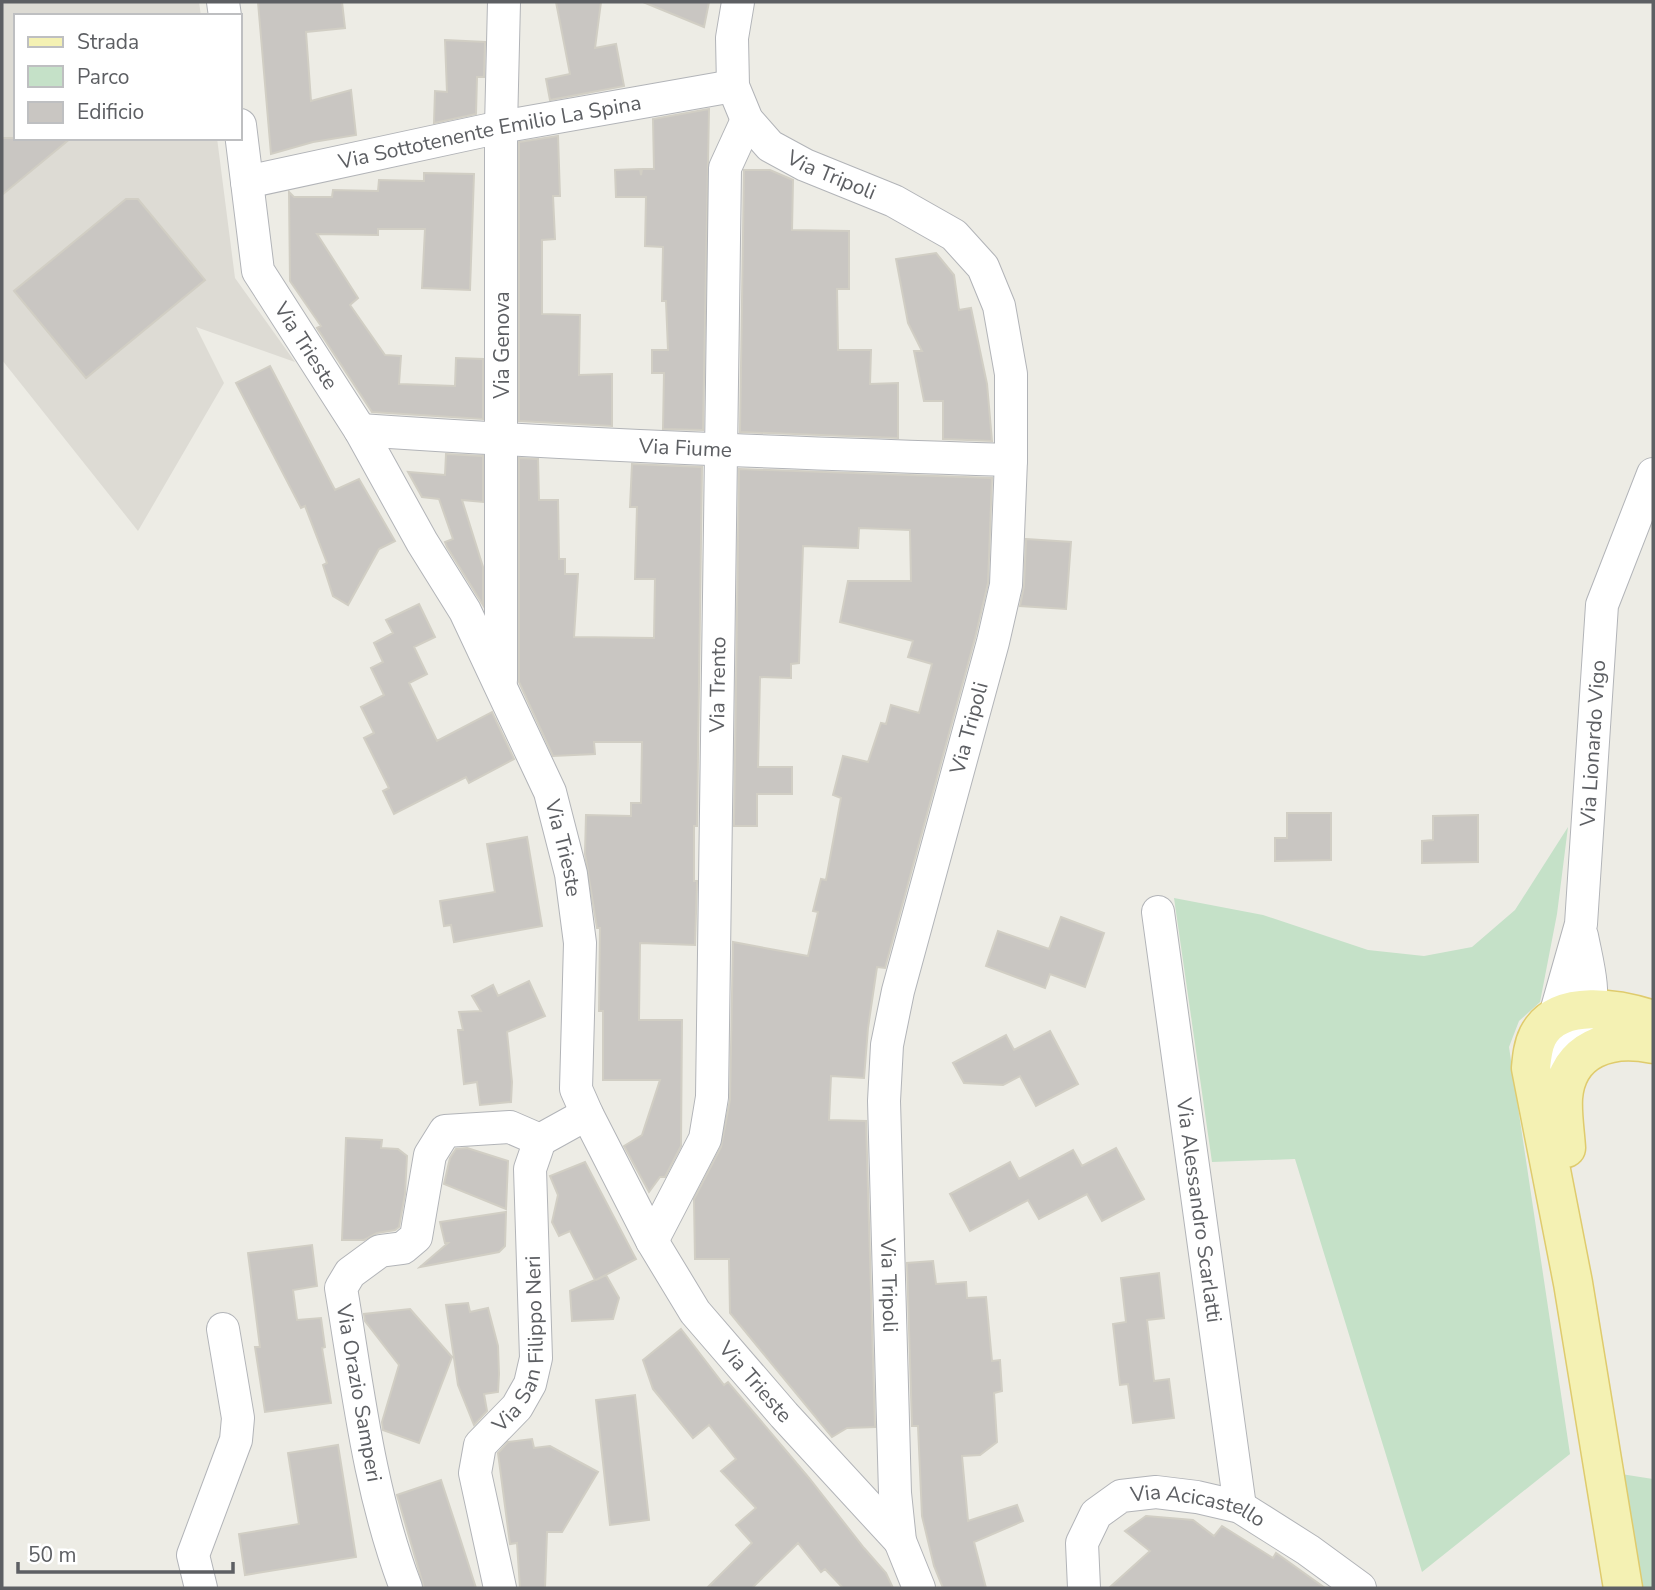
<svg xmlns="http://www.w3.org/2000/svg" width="1655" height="1590" viewBox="0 0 1655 1590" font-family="'Nunito Sans',sans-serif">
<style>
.education{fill:#dddbd4}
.green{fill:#c5e1c8}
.building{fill:#c9c6c2;stroke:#d1cec4;stroke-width:2}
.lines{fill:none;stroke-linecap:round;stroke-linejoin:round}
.minor-casing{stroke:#b2b4b8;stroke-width:34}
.major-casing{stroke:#dfcb6d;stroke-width:41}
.minor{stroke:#fff;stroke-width:32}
.major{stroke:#f4f1b3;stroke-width:38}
.labels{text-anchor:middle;stroke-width:5;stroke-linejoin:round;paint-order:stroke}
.street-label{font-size:21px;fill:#5d5f63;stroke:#fff}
</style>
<rect width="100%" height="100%" fill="#edece5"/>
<path class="education" d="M2 2H199L201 16H16V138H217L235 278 295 362 196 327 224 383 138 531 2 360Z"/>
<path class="green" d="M1568 827 1557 914 1540 1002 1519 1021 1509 1047 1570 1454 1422 1572 1295 1159 1212 1162 1174 898 1263 915 1368 950 1424 956 1472 947 1515 910Z
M1621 1474 1653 1479V1588H1639Z"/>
<path class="building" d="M258 2H342L345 28 306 32 311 101 351 90 356 135 313 142 271 154Z
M556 2H601L595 48 616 44 624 86 550 100 546 79 570 74Z
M643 2H709L704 27Z
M445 40 485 42 484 77H477L476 114 434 123 435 91 447 92Z
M709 109 703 430 663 429 664 373H652V350H668L666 301H662L663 247 645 246 646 197H616L615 170 640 169 641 175 642 169H654L653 119Z
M558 136 560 196H553L555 239 542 240V314L580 315 579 375 612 374V426L519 421V142Z
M2 138H71L2 195Z
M744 170H770L793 180 792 230 849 231V289H837L838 350H871L870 384 898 383V438L740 432Z
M424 173 474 174 470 290 422 288 425 229H378V235L317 234 358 298 350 305 385 355 401 356 399 384 455 386 456 358 483 359V419L372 412 317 328 321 326 290 281 289 192 294 197H332L333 190 378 191 379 180 424 181Z
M126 199H138L205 280 86 378 14 291Z
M936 253 954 275 959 310 971 308 987 384 992 441 943 439V401H924L914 351H922L908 323 896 259Z
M270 366 335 490 359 479 395 541 379 549 348 605 333 596 323 565 327 563 305 506 301 508 236 383Z
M446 454 483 456V502L462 500 483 567V605L447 547 445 542 453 539 439 499 422 497 408 472 445 475Z
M519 458 538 459 539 500H558L559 559H565V574H578L574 637 654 638 655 579H635L637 507H630L632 464 702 467 697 826H694V881H697L695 945 640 943 639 1020H682L681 1146 665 1177H660L649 1192 624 1146 642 1135 660 1080H603V1011H599L600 928H597L585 854 586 815 631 816V803H641L642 742H594L595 754 553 756 519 682Z
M739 469 992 478 988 583 975 638 885 968 877 967 868 1028 864 1078 831 1076 829 1120 866 1121 875 1427 847 1428 832 1437 730 1313 729 1259H695L694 1199 721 1147 730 1100 733 942 808 956 818 912 813 911 821 879 826 880 841 798 833 795 843 756 868 762 881 723 886 724 891 705 919 713 932 664 908 657 913 641 840 622 848 581H911L910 530 859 528 858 548 803 546 799 663 791 664V678L760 677 758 767H792V794H757V826H734Z
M1026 539 1071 542 1066 609 1020 606 1024 586Z
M419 604 435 637 414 647 427 674 409 683 437 741 492 712 514 759 469 783 466 777 394 814 383 791 389 788 364 738 374 733 361 707 384 695 371 668 383 662 374 643 393 633 386 620Z
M1287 813H1331V860L1275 861V838H1287Z
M1478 815V862L1422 863V841L1433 840V816Z
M527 837 542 926 454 942 451 925 444 926 440 901 495 892 487 844Z
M1061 917 1104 933 1085 987 1050 974 1045 988 986 966 998 931 1049 949Z
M529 981 545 1016 507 1032 512 1082 511 1102 480 1105 477 1082 464 1084 458 1030H463L459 1012 481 1011 472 996 493 985 498 996Z
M1050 1031 1078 1084 1036 1106 1020 1076 1003 1085 964 1083 953 1063 1006 1035 1014 1050Z
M346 1138 382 1140 381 1148 398 1149 407 1156 405 1194 399 1227 395 1230 377 1233 364 1240H342Z
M467 1148 508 1161 506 1209 444 1184 450 1158 456 1149Z
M1116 1148 1144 1199 1102 1221 1087 1194 1039 1219 1028 1200 970 1231 950 1194 1010 1162 1019 1179 1073 1150 1082 1166Z
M585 1162 636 1259 596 1280 606 1275 619 1298 613 1319 572 1321 570 1291 595 1280 570 1231 559 1236 552 1222 558 1195 550 1176Z
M506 1212 505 1246 499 1252 420 1267 448 1243H445L440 1222Z
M312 1245 317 1286 293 1290 297 1320 321 1318 325 1347 322 1348 331 1403 265 1412 255 1347H260L248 1253Z
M933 1261 936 1284 966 1282 967 1298 986 1297 992 1361 1000 1360 1002 1391 994 1393 997 1442 980 1455 962 1456 968 1521 1017 1505 1023 1521 974 1542 986 1588H943L934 1566 922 1516 918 1426H912L907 1263Z
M1159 1273 1164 1318 1147 1320 1154 1381 1169 1379 1174 1418 1133 1423 1128 1384 1120 1385 1113 1324 1126 1322 1121 1278Z
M468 1303 470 1312 488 1308 498 1346 499 1374 498 1392 484 1394 487 1411 474 1425 458 1385 446 1305Z
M410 1309 452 1357 419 1443 383 1430 382 1422 399 1365 365 1321 364 1314Z
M681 1329 724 1385 728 1382 809 1478 864 1548 886 1573 893 1588H843L825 1569 821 1572 798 1543 752 1588H707L752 1543 736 1525 756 1508 721 1471 736 1459 709 1425 693 1438 653 1389 643 1360Z
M635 1395 649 1520 610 1525 596 1400Z
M532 1439 534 1448 550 1446 598 1472 562 1532H547L545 1588H520L517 1543 510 1544 498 1453 508 1442Z
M338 1445 356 1557 245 1575 239 1534 299 1524 288 1453Z
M441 1480 460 1538 476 1588H424L397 1495Z
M1146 1516 1193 1520 1214 1536 1222 1526 1273 1558 1276 1553 1325 1588H1109L1150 1551 1125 1531Z"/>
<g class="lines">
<defs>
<g id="minor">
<path d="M223 2 225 16"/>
<path id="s1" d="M738 2 732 38 733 86 747 120 770 146 805 165 894 201 954 235 983 267 999 306 1011 374V460L1006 585 993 642 898 991 887 1045 884 1101 895 1493 900 1541 919 1588"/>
<path id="s2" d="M240 125 258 271 360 430 422 542 465 611 550 792 571 874 580 943 576 1089 587 1114 652 1241 695 1312 784 1415 900 1541"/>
<path id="s3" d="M247 182 501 127 733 86"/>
<path id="s4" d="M360 430C577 445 794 453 1011 460"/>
<path d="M501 680V127L504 2"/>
<path id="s5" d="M1158 912 1240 1507"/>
<path id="s6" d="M1554 1019 1581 924 1602 605 1653 474"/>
<path d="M1550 1108C1549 1087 1548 1062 1563 1046 1572 1037 1584 1030 1588 1017 1596 992 1587 962 1582 936"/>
<path id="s7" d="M652 1241 705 1139 712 1097 725 168 747 120"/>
<path d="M201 1588 193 1555 236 1440 238 1418 223 1329"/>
<path d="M406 1588C369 1491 358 1390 341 1288L350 1273 380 1251 403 1248 416 1237 430 1155 445 1131 510 1127 540 1140"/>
<path id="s8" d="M500 1588 475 1473 480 1445 517 1407 530 1384 536 1358 530 1169 540 1140 587 1114"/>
<path id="s9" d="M1084 1588 1082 1543 1096 1514 1121 1496 1156 1492 1197 1497 1240 1507 1308 1550 1360 1588"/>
</g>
<path id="major" d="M1566 1148C1565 1132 1562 1114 1563 1098 1567 1048 1611 1035 1653 1044
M1623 1588 1573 1283 1531 1068C1532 1057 1533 1046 1538 1036 1558 997 1620 1009 1653 1020"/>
</defs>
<use href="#minor" class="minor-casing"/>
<use href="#major" class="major-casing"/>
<use href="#minor" class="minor"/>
<use href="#major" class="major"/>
</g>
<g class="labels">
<g class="street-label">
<text dy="7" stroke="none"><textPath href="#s3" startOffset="248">Via Sottotenente Emilio La Spina</textPath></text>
<text dy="7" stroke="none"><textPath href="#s1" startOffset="224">Via Tripoli</textPath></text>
<text transform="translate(502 345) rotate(-90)" y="7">Via Genova</text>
<text dy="7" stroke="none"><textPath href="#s2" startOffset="236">Via Trieste</textPath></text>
<text dy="7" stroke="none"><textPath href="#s4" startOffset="326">Via Fiume</textPath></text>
<text dy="7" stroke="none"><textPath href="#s7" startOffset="570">Via Trento</textPath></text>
<text transform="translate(969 728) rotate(-75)" y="7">Via Tripoli</text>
<text dy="7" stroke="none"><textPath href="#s6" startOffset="280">Via Lionardo Vigo</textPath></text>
<text dy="7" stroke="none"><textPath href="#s2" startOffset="803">Via Trieste</textPath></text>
<text dy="7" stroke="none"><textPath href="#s5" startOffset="301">Via Alessandro Scarlatti</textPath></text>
<text dy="7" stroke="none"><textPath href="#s1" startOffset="1442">Via Tripoli</textPath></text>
<text dy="7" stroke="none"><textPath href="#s8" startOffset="262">Via San Filippo Neri</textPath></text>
<text dy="7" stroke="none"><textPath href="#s2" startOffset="1391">Via Trieste</textPath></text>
<text transform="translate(359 1393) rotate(80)" y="7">Via Orazio Samperi</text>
<text dy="7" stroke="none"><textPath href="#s9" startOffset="187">Via Acicastello</textPath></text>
</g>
</g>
<rect width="1655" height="1590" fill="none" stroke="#5d5f63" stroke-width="7"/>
<rect x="14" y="14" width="228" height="126" fill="#ffffff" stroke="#bebfc1" stroke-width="2"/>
<rect x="28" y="37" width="35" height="10" fill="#f4f1b3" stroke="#bebfc1" stroke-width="2"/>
<text x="77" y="49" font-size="21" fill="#5d5f63">Strada</text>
<rect x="28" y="66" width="35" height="21" fill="#c5e1c8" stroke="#bebfc1" stroke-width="2"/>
<text x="77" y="84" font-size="21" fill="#5d5f63">Parco</text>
<rect x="28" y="102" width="35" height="21" fill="#c9c6c2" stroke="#bebfc1" stroke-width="2"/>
<text x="77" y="119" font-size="21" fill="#5d5f63">Edificio</text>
<path d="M18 1562v10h215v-10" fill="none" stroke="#5d5f63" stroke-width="3.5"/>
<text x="28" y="1562" font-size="21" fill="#5d5f63" stroke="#ffffff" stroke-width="5" paint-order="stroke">50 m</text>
</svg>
